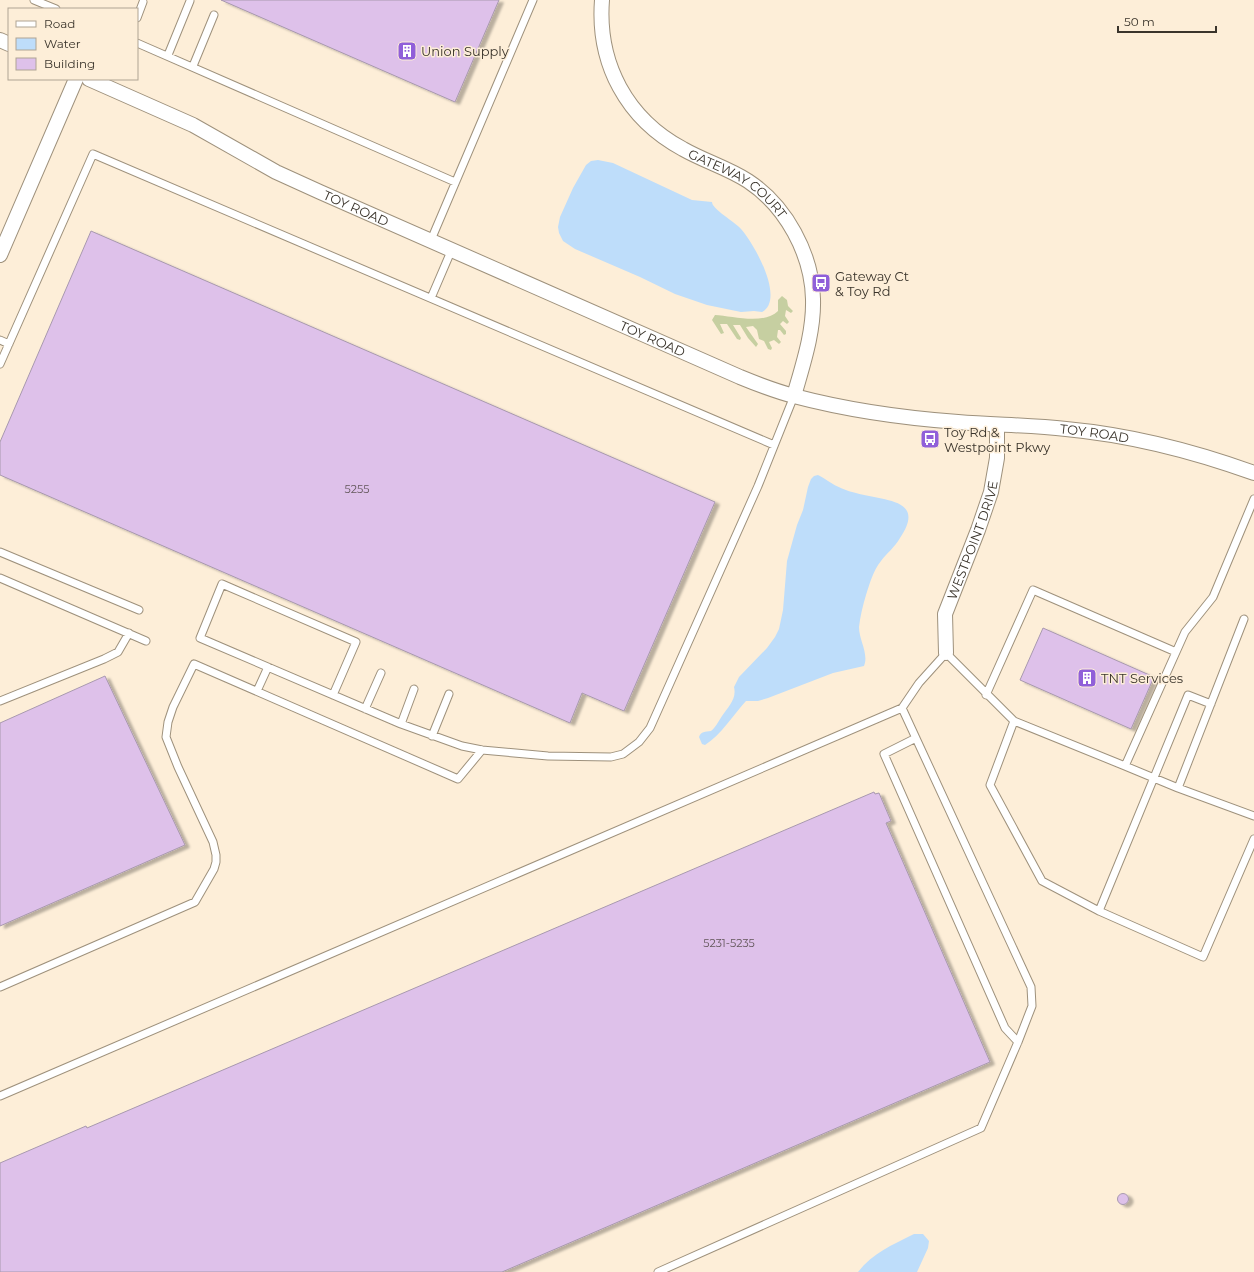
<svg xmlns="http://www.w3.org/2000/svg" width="1254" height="1272" viewBox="0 0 1254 1272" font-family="Montserrat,sans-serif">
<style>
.green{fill:#c6cfa1}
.water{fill:#beddfa}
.building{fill:#dec1ea;stroke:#a899ae;filter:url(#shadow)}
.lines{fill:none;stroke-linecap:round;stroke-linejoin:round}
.service-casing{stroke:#9e917c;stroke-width:9}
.minor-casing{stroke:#9e917c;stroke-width:16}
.service{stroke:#fff;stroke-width:7}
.minor{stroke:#fff;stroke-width:14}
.labels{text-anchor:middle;stroke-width:3;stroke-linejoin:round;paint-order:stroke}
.number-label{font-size:11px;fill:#63575b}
.poi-label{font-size:13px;fill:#3a342b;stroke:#fdeed8;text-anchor:start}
.street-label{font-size:13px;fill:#3a342b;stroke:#fdeed8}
</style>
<defs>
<filter id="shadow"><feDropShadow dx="4.5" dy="2.5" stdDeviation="1" flood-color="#0004"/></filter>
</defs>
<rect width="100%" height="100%" fill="#fdeed8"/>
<path class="green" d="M782 296 787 300 788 306 793 311 791 313 786 310 785 316 789 322 787 324 783 321 780 324 786 331V334L784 335 780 330H778L777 337 781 342 779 344 774 340 769 342 772 348 771 350 768 349 764 341 759 339 757 330 753 326 746 327 758 344 756 347 748 338 740 325H733L741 338 740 340 737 339 727 324H720L724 333 721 334 712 320 715 315C732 316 764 325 778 311V300Z"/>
<path class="water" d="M598 160 613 163 692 200 712 202C712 209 735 222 741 229 753 242 786 299 762 312L754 311 741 312 707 305 675 294 640 277 575 249 563 241 559 233 558 227 560 217 573 188 586 165 591 161Z
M818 475C822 477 825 479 828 481 837 487 847 491 856 493 883 501 927 498 900 538 895 547 887 553 881 561 873 571 870 583 866 595 863 605 860 617 859 627 859 640 869 654 864 666L833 673 768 698 758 701H746C733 715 721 735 705 745L702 744 699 737C701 731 705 732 711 731 716 727 718 722 722 716 728 707 737 699 734 687L739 677 767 648 775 637 779 629 783 610 787 561 797 525 803 510 808 487 811 479 814 476Z
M914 1234H923L929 1241 928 1248 917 1272H858C873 1253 892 1245 914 1234Z"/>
<path class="building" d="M221 0H499L455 102Z
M91 231 715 502 624 711 582 693 570 723 0 475V442Z
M1043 628 1154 677 1131 729 1020 680Z
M105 676 185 845 0 926V723Z
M874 792 875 794 879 793 891 821 886 823 990 1062 502 1272H0V1163L86 1126 87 1128Z
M1117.5 1199a5.5 5.5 0 1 1 11 0a5.5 5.5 0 1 1-11 0Z"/>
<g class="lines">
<defs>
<path id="service" d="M34 0 56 9
M137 18 143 2
M137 43 455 182
M168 55 190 1
M193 66 214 15
M431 240 533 0
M431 298 452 249
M0 340 9 344
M0 364 93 154 774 445
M0 552 139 610
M0 578 146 641
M257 691 268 667
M333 695 356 642 222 584 200 638 401 724 462 746 482 750 548 756 611 757 623 754 639 742 650 728 758 486 794 396
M986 695 1033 590 1176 652
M0 701 104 659 118 652 129 633
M365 709 381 673
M1014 721 990 785 1042 881 1099 911 1203 957 1254 839
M401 724 414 689
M432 736 449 694
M916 738 884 754 1005 1028 1018 1042
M1125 766 1178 788 1244 619
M1178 788 1254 816
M1099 911 1188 695 1211 704
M0 987 195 902 214 869 216 862V855L213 842 178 767 166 737 168 722 173 707 194 664 458 779 482 750
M0 1096 902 708 919 683 946 653 1014 721 1125 766 1185 632 1213 597 1254 499
M658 1272 981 1128 1018 1042 1032 1006 1031 987 902 708"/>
<g id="minor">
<path id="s1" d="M602 0C597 64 627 119 683 149 704 161 728 168 748 181 786 206 812 254 813 299 814 332 803 364 794 396"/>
<path d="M0 40 9 44"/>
<path id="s2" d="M89 79 193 125 276 172 320 192 740 377C757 384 775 391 794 396 847 410 903 418 958 422 994 425 1030 425 1066 429 1130 435 1193 451 1254 473"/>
<path d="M0 255 76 79"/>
<path id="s3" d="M946 653 945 614 978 530 991 492 997 458V425"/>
</g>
</defs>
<use href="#service" class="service-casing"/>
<use href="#minor" class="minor-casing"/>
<use href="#service" class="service"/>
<use href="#minor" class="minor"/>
</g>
<defs>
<symbol id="building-square" viewBox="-11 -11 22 22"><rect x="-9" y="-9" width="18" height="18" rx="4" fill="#905fd9" stroke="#fdeed8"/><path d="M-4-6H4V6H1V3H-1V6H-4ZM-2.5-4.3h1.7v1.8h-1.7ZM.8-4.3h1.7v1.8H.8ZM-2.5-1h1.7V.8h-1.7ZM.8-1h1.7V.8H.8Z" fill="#fff"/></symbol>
<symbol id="bus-square" viewBox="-11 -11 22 22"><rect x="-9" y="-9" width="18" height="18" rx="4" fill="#905fd9" stroke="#fdeed8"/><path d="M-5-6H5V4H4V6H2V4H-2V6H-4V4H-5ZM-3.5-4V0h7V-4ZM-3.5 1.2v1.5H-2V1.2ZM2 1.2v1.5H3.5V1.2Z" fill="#fff"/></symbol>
</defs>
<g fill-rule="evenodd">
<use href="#building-square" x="396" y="40" width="22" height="22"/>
<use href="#bus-square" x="810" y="272" width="22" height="22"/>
<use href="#bus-square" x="919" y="428" width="22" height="22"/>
<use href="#building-square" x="1076" y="667" width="22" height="22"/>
</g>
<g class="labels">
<g class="number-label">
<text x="357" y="493">5255</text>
<text x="729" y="947">5231-5235</text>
</g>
<g class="poi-label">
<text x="421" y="56">Union Supply</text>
<text x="835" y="281">Gateway Ct<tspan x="835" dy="15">&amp; Toy Rd</tspan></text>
<text x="944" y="437">Toy Rd &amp;<tspan x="944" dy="15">Westpoint Pkwy</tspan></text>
<text x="1101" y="683">TNT Services</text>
</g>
<g class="street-label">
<text dy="5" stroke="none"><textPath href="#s1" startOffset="245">GATEWAY COURT</textPath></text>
<text dy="5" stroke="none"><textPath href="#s2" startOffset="297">TOY ROAD</textPath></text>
<text dy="5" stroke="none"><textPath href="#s2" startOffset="621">TOY ROAD</textPath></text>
<text dy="5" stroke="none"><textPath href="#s2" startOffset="1077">TOY ROAD</textPath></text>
<text dy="5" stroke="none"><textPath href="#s3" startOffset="118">WESTPOINT DRIVE</textPath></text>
</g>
</g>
<rect x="8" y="8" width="130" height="72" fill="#fdeed8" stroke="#afa493"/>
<rect x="16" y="21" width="20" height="6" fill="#ffffff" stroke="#afa493"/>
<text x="44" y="28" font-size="12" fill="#3a342b">Road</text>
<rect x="16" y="38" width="20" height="12" fill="#beddfa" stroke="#afa493"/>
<text x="44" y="48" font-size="12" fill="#3a342b">Water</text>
<rect x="16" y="58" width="20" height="12" fill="#dec1ea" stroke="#afa493"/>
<text x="44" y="68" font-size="12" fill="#3a342b">Building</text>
<path d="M1118 26v6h98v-6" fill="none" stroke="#3a342b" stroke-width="2"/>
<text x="1124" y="26" font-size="12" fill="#3a342b" stroke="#fdeed8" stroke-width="3" paint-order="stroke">50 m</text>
</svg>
